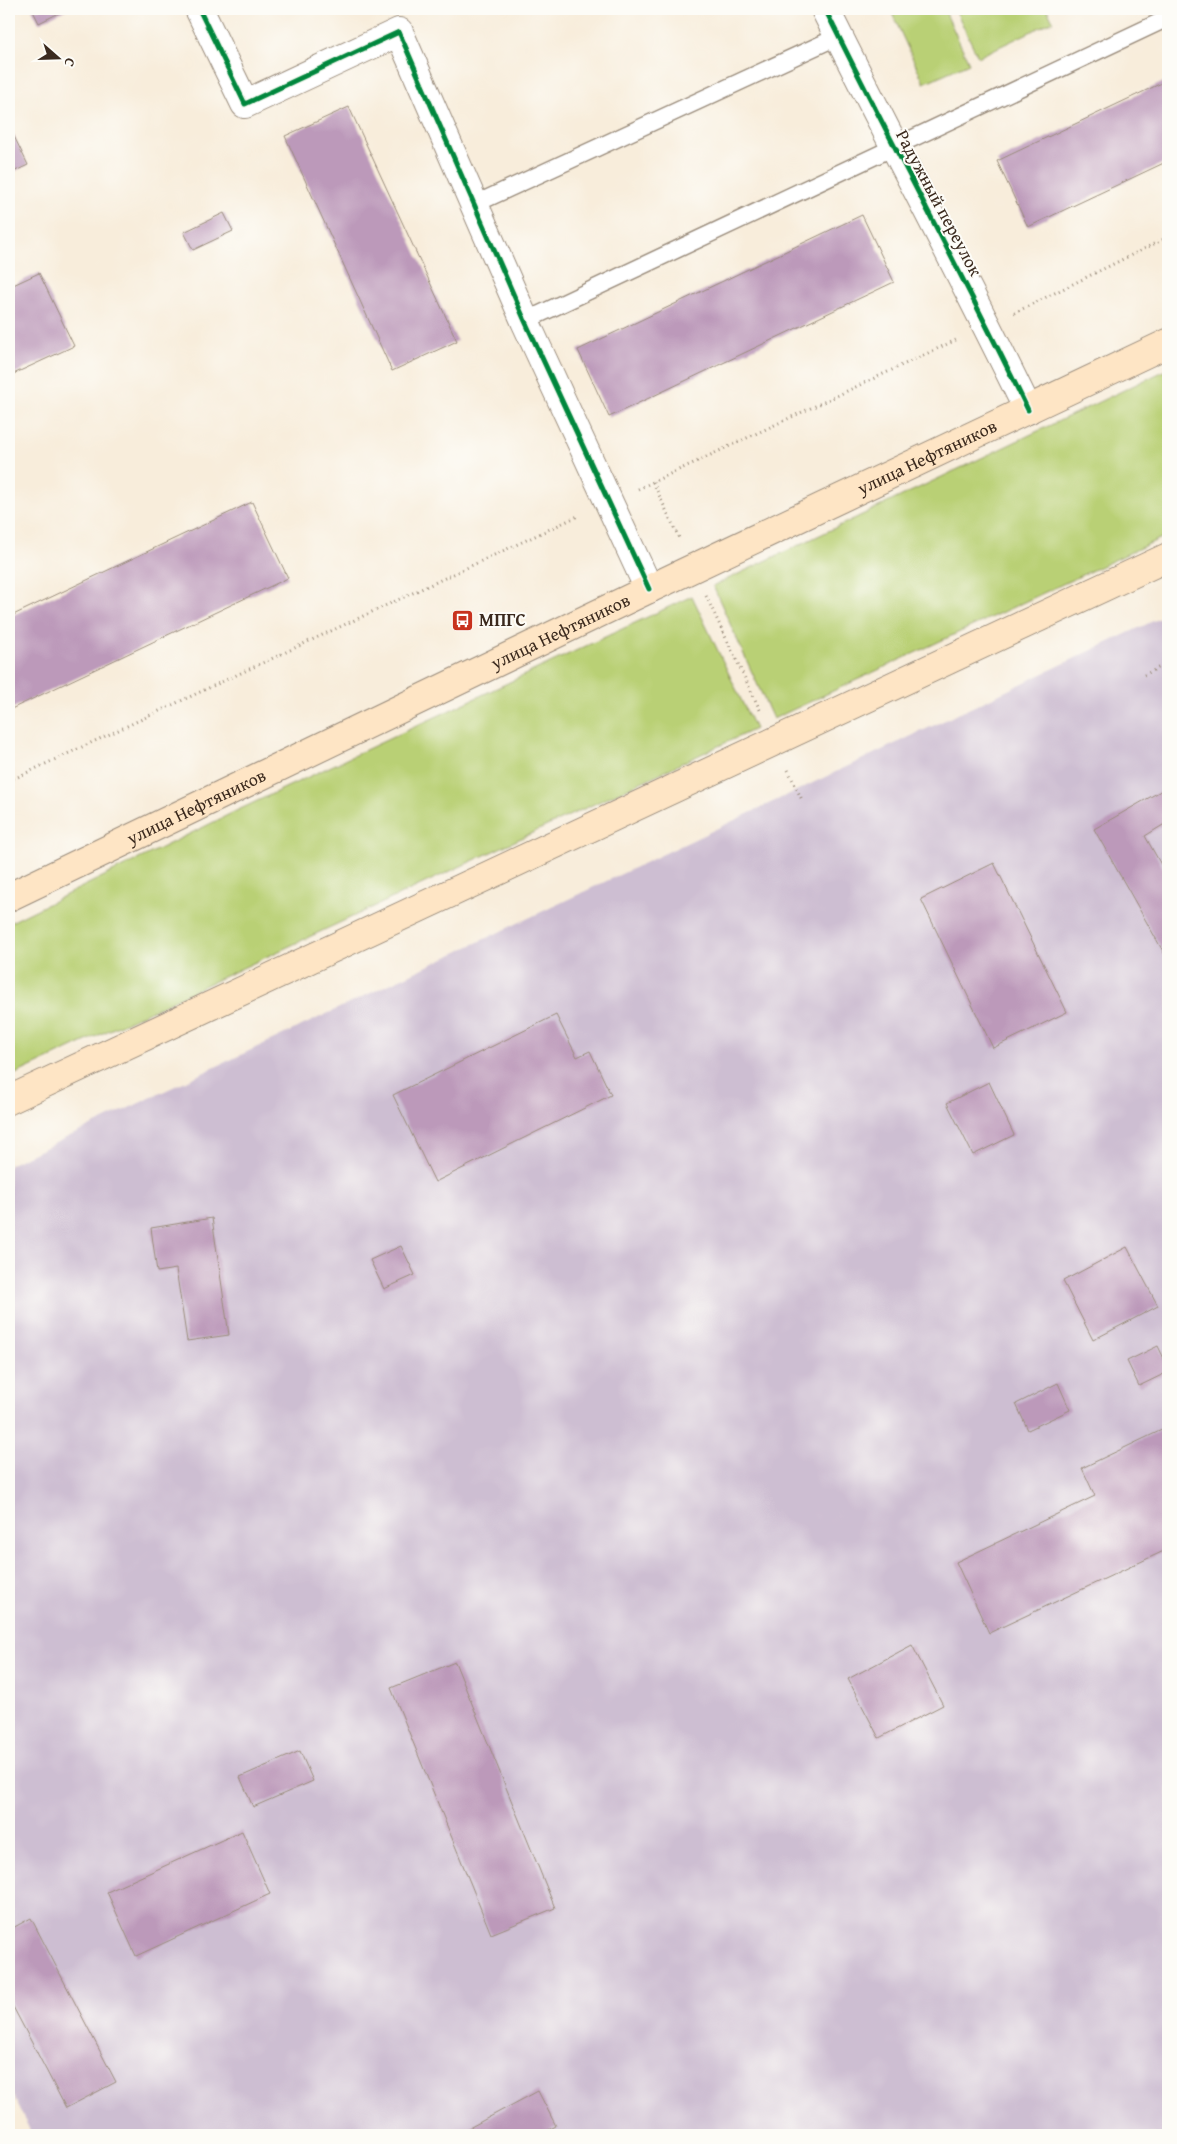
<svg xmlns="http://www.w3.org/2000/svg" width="1177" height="2144" viewBox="0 0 1177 2144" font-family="'Gentium Book Plus',serif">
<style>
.industrial{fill:#cdbed2}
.green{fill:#b9d074;stroke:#7a7d49}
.building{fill:#bc99ba}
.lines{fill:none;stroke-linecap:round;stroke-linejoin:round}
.lane-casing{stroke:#9a8c7c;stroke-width:19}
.street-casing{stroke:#9a8c7c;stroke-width:30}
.secondary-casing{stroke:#9a8c7c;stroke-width:30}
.path{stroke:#9a8c7c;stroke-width:3;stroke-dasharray:1 4;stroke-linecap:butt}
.lane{stroke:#fff;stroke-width:16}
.street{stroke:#fff;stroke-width:28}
.secondary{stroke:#fee5c5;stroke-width:28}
.cycleway-casing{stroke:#fdfcf7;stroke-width:8}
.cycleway{stroke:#00873e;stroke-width:5}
.labels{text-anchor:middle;stroke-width:4;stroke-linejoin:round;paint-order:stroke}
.street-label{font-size:18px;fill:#3b2a1e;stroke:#fdfcf7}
.poi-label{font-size:18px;font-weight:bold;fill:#3b2a1e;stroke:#fdfcf7;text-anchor:start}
</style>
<rect width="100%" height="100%" fill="#fdfcf7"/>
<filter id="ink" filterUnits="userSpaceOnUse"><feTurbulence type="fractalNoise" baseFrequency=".02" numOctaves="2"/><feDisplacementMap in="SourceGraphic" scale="10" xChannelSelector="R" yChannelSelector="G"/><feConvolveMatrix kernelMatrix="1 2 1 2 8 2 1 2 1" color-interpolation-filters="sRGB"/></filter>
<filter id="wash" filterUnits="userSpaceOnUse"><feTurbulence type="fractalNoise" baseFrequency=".0096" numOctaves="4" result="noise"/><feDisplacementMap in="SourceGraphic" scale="20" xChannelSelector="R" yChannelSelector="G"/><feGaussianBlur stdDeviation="1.12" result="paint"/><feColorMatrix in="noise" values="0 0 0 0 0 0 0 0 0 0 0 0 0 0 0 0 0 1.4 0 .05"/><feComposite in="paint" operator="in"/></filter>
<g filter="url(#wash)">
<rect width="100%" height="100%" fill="#f8eddb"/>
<path class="industrial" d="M1168 614V2135H32L9 2086V1165Z"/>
<path class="green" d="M890 9H944L969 63 924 83Z
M955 9H1047L1053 21 978 57Z
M1168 369V535L773 719 713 586Z
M692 596 755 729 9 1077V923L236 811Z"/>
<g id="blocks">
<path class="building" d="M32 9H67L39 23Z
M1168 80V161L1028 227 997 161Z
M349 107 457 341 392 371 285 136Z
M9 126 28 165 9 174Z
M224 213 233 231 193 250 184 232Z
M862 215 894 282 609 417 578 350Z
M39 273 74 346 9 376V287Z
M252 502 288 578 9 710V617Z
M1166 788 1168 792V822L1145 836 1168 877V960L1094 829Z
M994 863 1067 1012 993 1048 921 899Z
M556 1015 577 1057 590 1051 611 1095 435 1182 393 1095Z
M989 1082 1014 1135 973 1155 947 1103Z
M212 1218 229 1335 187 1341 176 1269 157 1272 151 1228Z
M401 1246 415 1275 384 1289 370 1260Z
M1127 1247 1158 1306 1093 1340 1063 1281Z
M1158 1346 1168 1367V1372L1139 1386 1127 1361Z
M1058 1383 1070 1410 1028 1430 1016 1404Z
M1168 1427V1549L989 1633 956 1562 1095 1496 1082 1468Z
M912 1645 943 1705 879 1738 848 1679Z
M455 1662 555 1908 491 1934 391 1688Z
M300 1751 313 1781 253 1807 240 1777Z
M242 1831 270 1894 136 1956 107 1892Z
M31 1918 116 2082 66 2108 9 1999V1930Z
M538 2091 556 2126 539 2135H456Z"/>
</g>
</g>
<g filter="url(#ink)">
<use href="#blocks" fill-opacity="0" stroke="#9a8c7c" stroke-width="1"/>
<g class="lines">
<defs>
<path id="lane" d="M473 205 839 36
M525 321 1168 18"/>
<path id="street" d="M199 9 245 104 399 32 525 321 649 589
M825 9C891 143 963 275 1028 410"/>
<g id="secondary">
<path id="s1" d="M9 897 649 589 1168 343"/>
<path d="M9 1100 1168 557"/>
</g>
</defs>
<use href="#lane" class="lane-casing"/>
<use href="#street" class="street-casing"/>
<use href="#secondary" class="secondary-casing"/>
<path class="path" d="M1014 313 1168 237
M653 482 680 540
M638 489 958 339
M706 596 761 712
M1144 675 1168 663
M788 770 802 800
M9 781 580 515"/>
<use href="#lane" class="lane"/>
<use href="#street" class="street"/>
<use href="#secondary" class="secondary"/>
<defs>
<path id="cycleway" d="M199 9 245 104 399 32 525 321 649 589
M825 9C891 143 963 275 1028 410"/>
</defs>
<use href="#cycleway" class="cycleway-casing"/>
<use href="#cycleway" class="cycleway"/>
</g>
</g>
<defs>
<symbol id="bus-square" viewBox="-11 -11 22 22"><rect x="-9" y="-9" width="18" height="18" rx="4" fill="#c8321e" stroke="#fdfcf7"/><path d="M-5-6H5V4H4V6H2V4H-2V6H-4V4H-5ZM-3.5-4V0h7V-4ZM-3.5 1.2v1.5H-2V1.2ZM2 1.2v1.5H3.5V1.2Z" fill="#fff"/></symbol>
</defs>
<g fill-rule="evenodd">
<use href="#bus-square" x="450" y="608" width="25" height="25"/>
</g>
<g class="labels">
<g class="street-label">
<text transform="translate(939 203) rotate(62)" y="6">Радужный переулок</text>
<text dy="6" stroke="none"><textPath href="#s1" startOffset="1018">улица Нефтяников</textPath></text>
<text dy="6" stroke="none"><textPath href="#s1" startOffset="612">улица Нефтяников</textPath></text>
<text dy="6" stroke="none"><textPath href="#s1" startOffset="208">улица Нефтяников</textPath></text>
</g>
<g class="poi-label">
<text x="479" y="626">МПГС</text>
</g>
</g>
<rect width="1177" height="2144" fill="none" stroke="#fdfcf7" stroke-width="30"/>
<g transform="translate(58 58) rotate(110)" stroke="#fdfcf7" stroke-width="4" paint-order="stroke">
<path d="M0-4L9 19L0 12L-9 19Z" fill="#3b2a1e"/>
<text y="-8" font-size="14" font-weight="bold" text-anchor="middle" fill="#3b2a1e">С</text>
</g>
</svg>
